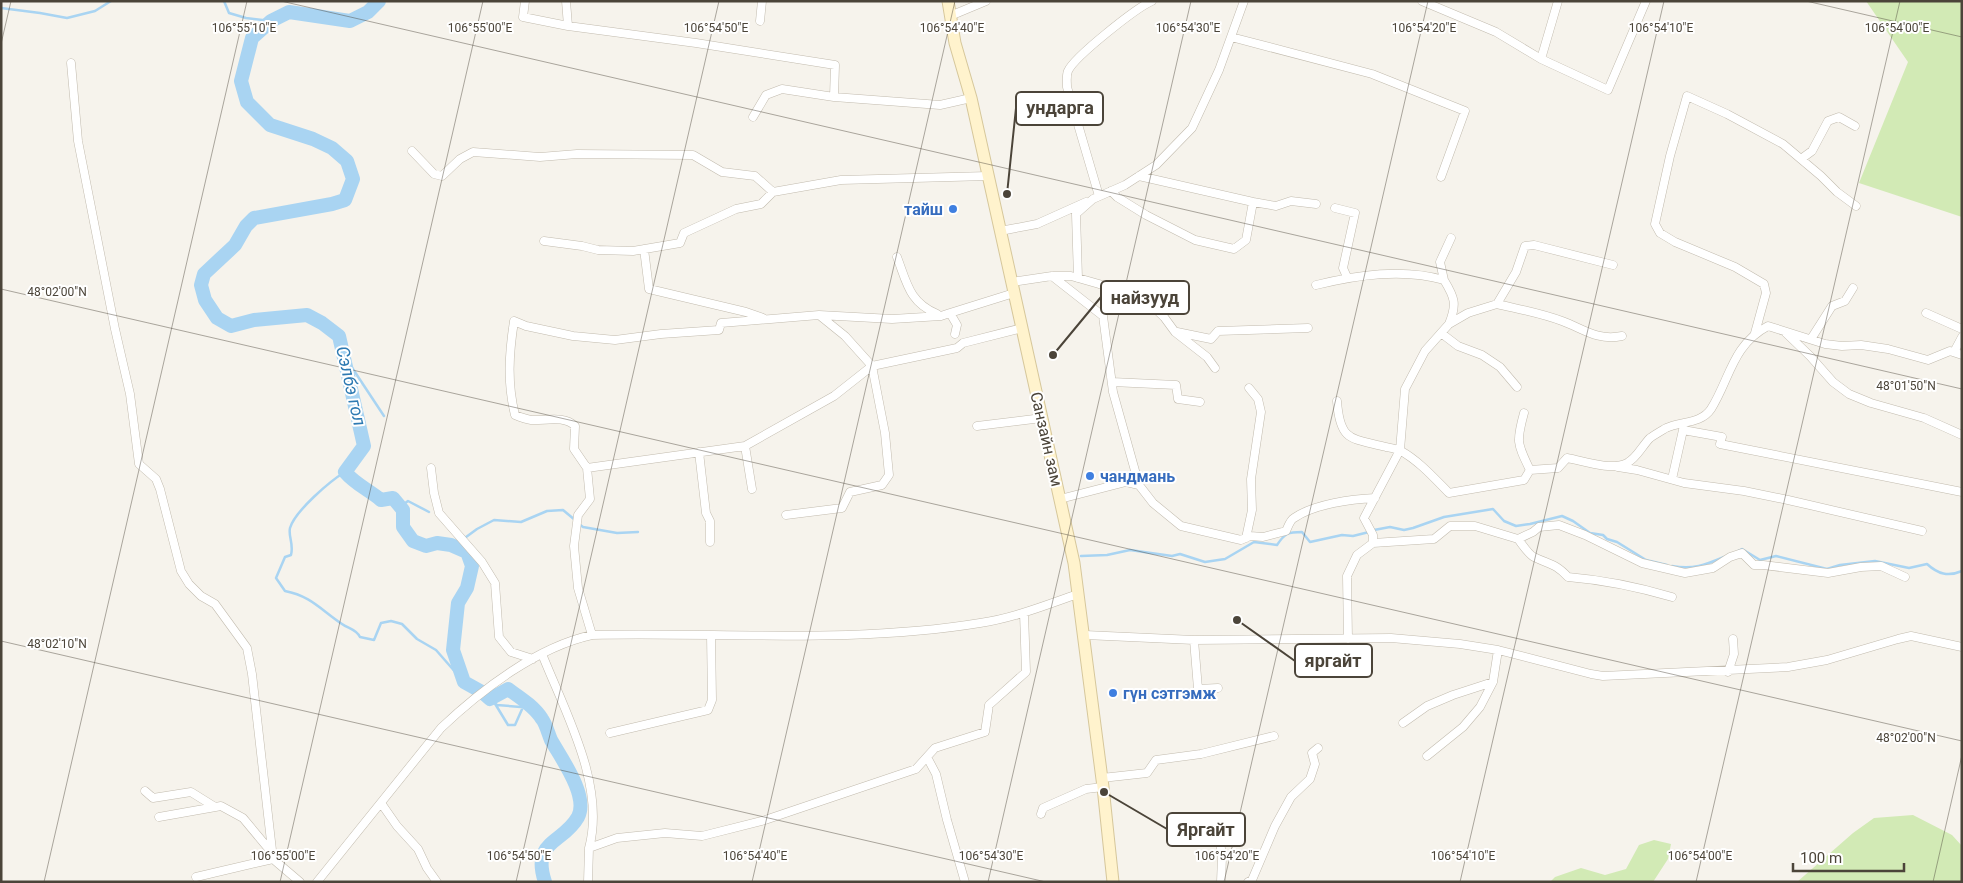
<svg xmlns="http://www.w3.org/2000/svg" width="1963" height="883" viewBox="0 0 1963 883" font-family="Roboto,sans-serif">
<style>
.green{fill:#d2eab5}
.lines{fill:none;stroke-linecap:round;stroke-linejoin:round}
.stream{stroke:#a9d4f2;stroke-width:2.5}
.river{stroke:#a9d4f2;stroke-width:14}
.minor-casing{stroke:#c2bbae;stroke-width:9}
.secondary-casing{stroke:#d6c79b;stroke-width:13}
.minor{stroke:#fff;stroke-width:8}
.secondary{stroke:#fff3cd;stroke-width:11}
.ticks{fill:none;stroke:#4b4439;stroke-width:1;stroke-opacity:0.45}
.shop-dot{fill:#3f7fe0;stroke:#fff;stroke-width:2}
.labels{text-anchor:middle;stroke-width:4;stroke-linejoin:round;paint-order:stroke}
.shop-label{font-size:16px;font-weight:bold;fill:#366cbe;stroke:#fff;text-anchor:start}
.street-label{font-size:16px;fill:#4b4439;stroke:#fff}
.water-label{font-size:18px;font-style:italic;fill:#2e7ab2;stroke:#fff}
.ticks-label{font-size:12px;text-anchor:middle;fill:#4b4439;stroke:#fff;stroke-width:4;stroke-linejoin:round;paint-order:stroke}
.leader{fill:none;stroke:#4b4439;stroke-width:2}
.callout-dot{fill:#4b4439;stroke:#fff;stroke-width:2}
.callout{fill:#fff;stroke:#4b4439;stroke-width:2}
.callout-label{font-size:18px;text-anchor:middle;font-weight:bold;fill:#4b4439}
</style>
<rect width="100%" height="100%" fill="#f6f3ec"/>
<path class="green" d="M1866 1H1962V217L1859 183 1908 62Z
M1913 815 1952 835 1962 846V882H1797L1853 833 1874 818Z
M1654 840 1671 844 1668 859 1653 882H1550L1555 877 1581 868 1605 875 1626 869 1639 845Z"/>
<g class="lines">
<path class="stream" d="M224 1 229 13 246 18 271 21
M1 8 40 13 67 18 95 11 111 1
M343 354 384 416
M345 472C330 481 295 511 290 528 288 536 294 544 291 555L285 557 276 578 285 591C311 596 321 610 342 624 349 629 356 629 360 637L374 640 381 623 391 621 402 624 417 639 436 650 464 682
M400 507 408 501 429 512
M579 524 583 527 617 533 638 532
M1374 530 1390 527 1404 530 1413 528 1444 517 1493 509 1504 521 1516 526 1530 524 1562 516 1573 521 1590 533 1603 535 1607 539 1617 542 1646 560 1667 565
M451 545 462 540 477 529 494 520 521 522 547 511 563 510 575 520
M1738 551 1742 549 1760 560 1776 556 1827 569 1840 565 1875 561 1909 568 1927 564C1938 574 1948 577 1962 571
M1081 556 1107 555 1130 550 1172 556 1180 554 1205 562 1225 559 1254 542 1277 545C1285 533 1288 532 1302 532L1310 542 1342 535 1353 536 1369 532
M1672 566C1693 570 1705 565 1724 557
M490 699 497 705 533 708
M494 702 508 725H515L523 707"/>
<path class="river" d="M379 1 368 12 350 21 289 12 271 21 252 38 241 81 247 102 270 125 313 139 332 148 347 161 353 179 345 200 332 204 254 218 246 226 235 245 204 274 201 285 205 300 217 318 231 326 254 320 307 315 322 323 339 336 364 446 345 472C355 484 369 490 381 500L393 498 403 510V527L413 541 426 546 437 543 451 545 467 552 472 566 467 588 458 603 453 650 464 682 482 692 490 699 508 689C519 697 534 706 542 719 546 724 548 733 551 740 561 758 589 796 578 817 563 844 531 840 545 882"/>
<defs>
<path id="minor" d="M525 1 523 17 568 26 696 43 835 65 834 97
M566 1 568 26
M1422 1 1496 32 1541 59 1608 90 1646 1
M950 16 986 1
M760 21 762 1
M1231 37 1372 74 1465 111 1441 177
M1541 59 1558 1
M71 63 78 141 115 329 130 394 139 464 156 479 160 489 181 571 189 584 201 596 215 604 247 648 252 674 273 859 300 882
M753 117 766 95 782 89 834 97 940 105 971 98
M412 151 434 174 442 176 460 159 473 152 540 157 577 154 693 155 722 172 755 176 773 192
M1801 159 1812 151 1828 121 1839 117 1855 126
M1111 191 1117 197 1146 215 1195 240 1234 249 1246 240 1253 202 1139 176
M1099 196 1067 87C1067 82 1066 76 1068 71 1074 57 1136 8 1152 1
M1253 202 1276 206 1291 201 1316 204
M1335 208 1355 213 1343 268 1347 277
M1000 231 1037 224 1086 202
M544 241 582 246 598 250 633 251 680 243 684 233 736 209 761 204 773 192 841 180 988 176
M644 249 649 289 746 312 763 318
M897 257C907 283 909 302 937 314
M1052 276 1103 316 1113 392 1139 485
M1078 278 1076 214 1093 199 1125 185 1156 165 1192 128 1219 70 1244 1
M1444 280 1440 262 1451 238
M1012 282 1052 276H1071L1099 284 1147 301 1164 317 1175 332 1207 357 1215 368
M1108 285H1126
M1316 285C1357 275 1403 268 1444 280 1455 298 1457 304 1449 324
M1497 304C1518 309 1541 313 1562 321 1584 329 1597 341 1622 336
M950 313 1014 293
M1926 313 1962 329
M819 315 892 319 941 316 950 313 957 325 955 334
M1177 332 1211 339 1218 331 1308 328
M1785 332 1810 356 1833 382 1849 394 1871 403 1924 418 1962 435
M1441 333 1458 346 1482 355 1500 367 1517 387
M1755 333 1766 293 1764 284 1735 267 1675 242 1660 233 1655 224 1670 156 1687 96 1727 114 1783 144 1821 176 1837 192 1856 206
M1811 339 1832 306 1845 301 1853 288
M1954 352 1962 337
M1112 382 1176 385 1178 399 1200 402
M1337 401C1340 442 1351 438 1386 447 1391 448 1397 449 1401 451 1419 461 1434 478 1449 493L1524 480 1530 470 1558 468 1567 458C1584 461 1610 471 1627 463 1637 458 1642 446 1650 438 1654 435 1661 431 1666 428 1681 421 1701 424 1711 409 1730 379 1732 345 1768 326L1825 344 1842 346 1861 345 1888 349 1928 360 1950 351 1962 355
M1524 413C1516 442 1517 443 1530 470
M977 426 1042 418
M745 446 752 489
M699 452 706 513 710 521V542
M1618 467 1637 470 1684 483 1744 491 1788 500 1922 531
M431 468 434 493 439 513 482 562 495 583 499 637 511 652 533 659
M587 468 745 446 834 396 872 366 957 348 963 343 1022 328
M1672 479 1683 430 1722 437 1720 444 1962 492
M1060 499 1126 482 1139 485 1153 503 1181 526 1241 540 1250 536 1263 537 1286 531C1288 527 1290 520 1294 518 1314 504 1352 499 1375 498
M1246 538 1252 510 1251 479 1261 412 1258 399 1249 388
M1518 539C1522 544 1529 555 1534 557 1550 565 1555 563 1568 577 1604 580 1638 587 1672 597
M1373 543 1434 539 1450 526H1475L1518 539 1533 532 1539 527 1559 525 1585 535 1642 563 1685 573 1713 568 1730 557 1742 553 1754 565H1763L1828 573 1861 567 1881 566 1905 577
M592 635 578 588 574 546 578 515 590 499 587 468 574 449 575 426C564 415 545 421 531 420 525 419 520 417 515 415 507 383 509 354 514 321L526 326 573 336 615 340 661 334 719 330 721 323 819 315 845 336 872 366 885 433 889 475 882 485 850 492 842 508 786 515
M1085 635 1194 640 1391 638 1460 644 1498 650 1591 674 1603 676 1788 667 1827 660 1898 639 1911 636 1962 647
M1348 639 1347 576 1357 555 1373 543V535L1364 518 1400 450 1405 389 1425 351 1449 324 1468 313 1497 304 1516 272 1525 246 1534 245 1613 265
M1194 640 1198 689 1218 688
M542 654C565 712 606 785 589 848
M1728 672 1734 654 1733 639
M1403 723 1427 706 1453 695 1493 682 1498 650
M610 733 708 710 712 700 711 635
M1427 756 1463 727 1480 707 1493 682
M927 757 936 774 947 820 965 882
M1102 778 1147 773 1156 760 1201 754 1274 736
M145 791 153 798 191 792 215 807
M381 803 397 826 418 849 427 868 437 882
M1041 814 1043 808 1086 789 1103 787
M159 817 221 806 243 818 273 854
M1218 824 1222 857 1221 882
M196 877 273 859
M317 882 441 728C481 690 537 647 592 635 721 632 852 644 980 623 1014 618 1046 605 1078 594
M588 882 589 848 617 838 665 833 702 836 765 820 916 769 935 748 985 732 989 705 1026 672 1024 613
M1248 882 1252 880 1275 826 1291 797 1310 779 1315 764 1312 753 1318 748"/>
<path id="secondary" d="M948 1 955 43 971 98 1074 563 1103 787 1113 882"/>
</defs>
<use href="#minor" class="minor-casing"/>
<use href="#secondary" class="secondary-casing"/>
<use href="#minor" class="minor"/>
<use href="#secondary" class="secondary"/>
</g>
<path class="ticks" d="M281 1 1962 389M1806 1 1962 37M1 44 11 1M1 289 1962 741M1 641 1046 882M44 882 247 1M280 882 483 1M516 882 719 1M752 882 955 1M988 882 1191 1M1224 882 1428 1M1460 882 1664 1M1696 882 1900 1M1933 882 1962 755"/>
<g class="shop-dot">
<circle cx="953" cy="209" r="5"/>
<circle cx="1090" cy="476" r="5"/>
<circle cx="1113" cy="693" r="5"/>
</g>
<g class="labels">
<g class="shop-label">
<text x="943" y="215" text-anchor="end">тайш</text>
<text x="1100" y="482">чандмань</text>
<text x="1123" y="699">гүн сэтгэмж</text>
</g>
<g class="street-label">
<text transform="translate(1047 439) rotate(77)" y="6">Санзайн зам</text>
</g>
<g class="water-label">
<text transform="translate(351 386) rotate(77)" y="6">Сэлбэ гол</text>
</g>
</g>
<g class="ticks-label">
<text x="1661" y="32">106°54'10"E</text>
<text x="244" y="32">106°55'10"E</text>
<text x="480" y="32">106°55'00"E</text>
<text x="716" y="32">106°54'50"E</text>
<text x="952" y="32">106°54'40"E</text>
<text x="1188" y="32">106°54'30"E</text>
<text x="1424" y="32">106°54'20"E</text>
<text x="1897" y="32">106°54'00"E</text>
<text x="57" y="296">48°02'00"N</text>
<text x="1906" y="390">48°01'50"N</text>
<text x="57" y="648">48°02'10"N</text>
<text x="1906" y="742">48°02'00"N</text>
<text x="283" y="860">106°55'00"E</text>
<text x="519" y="860">106°54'50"E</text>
<text x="755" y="860">106°54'40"E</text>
<text x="991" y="860">106°54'30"E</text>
<text x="1227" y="860">106°54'20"E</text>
<text x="1463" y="860">106°54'10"E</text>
<text x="1700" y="860">106°54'00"E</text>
</g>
<path class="leader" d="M1007 194L1016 108M1053 355L1101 297M1237 620L1295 661M1104 792L1167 829"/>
<g class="callout-dot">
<circle cx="1007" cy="194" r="5"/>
<circle cx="1053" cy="355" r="5"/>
<circle cx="1237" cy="620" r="5"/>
<circle cx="1104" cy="792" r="5"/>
</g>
<g class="callout">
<rect x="1016" y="92" width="87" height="33" rx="5"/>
<rect x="1101" y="281" width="88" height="33" rx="5"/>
<rect x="1295" y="644" width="77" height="33" rx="5"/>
<rect x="1167" y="813" width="78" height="33" rx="5"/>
</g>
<g class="callout-label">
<text x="1060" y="114">ундарга</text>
<text x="1145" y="304">найзууд</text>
<text x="1333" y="667">яргайт</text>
<text x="1206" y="836">Яргайт</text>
</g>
<rect width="1963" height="883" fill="none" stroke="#4b4439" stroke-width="5"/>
<path d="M1793 863v8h111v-8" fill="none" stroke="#4b4439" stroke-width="2.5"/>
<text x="1800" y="863" font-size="15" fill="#4b4439" stroke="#ffffff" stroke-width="4" paint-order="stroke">100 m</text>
</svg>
